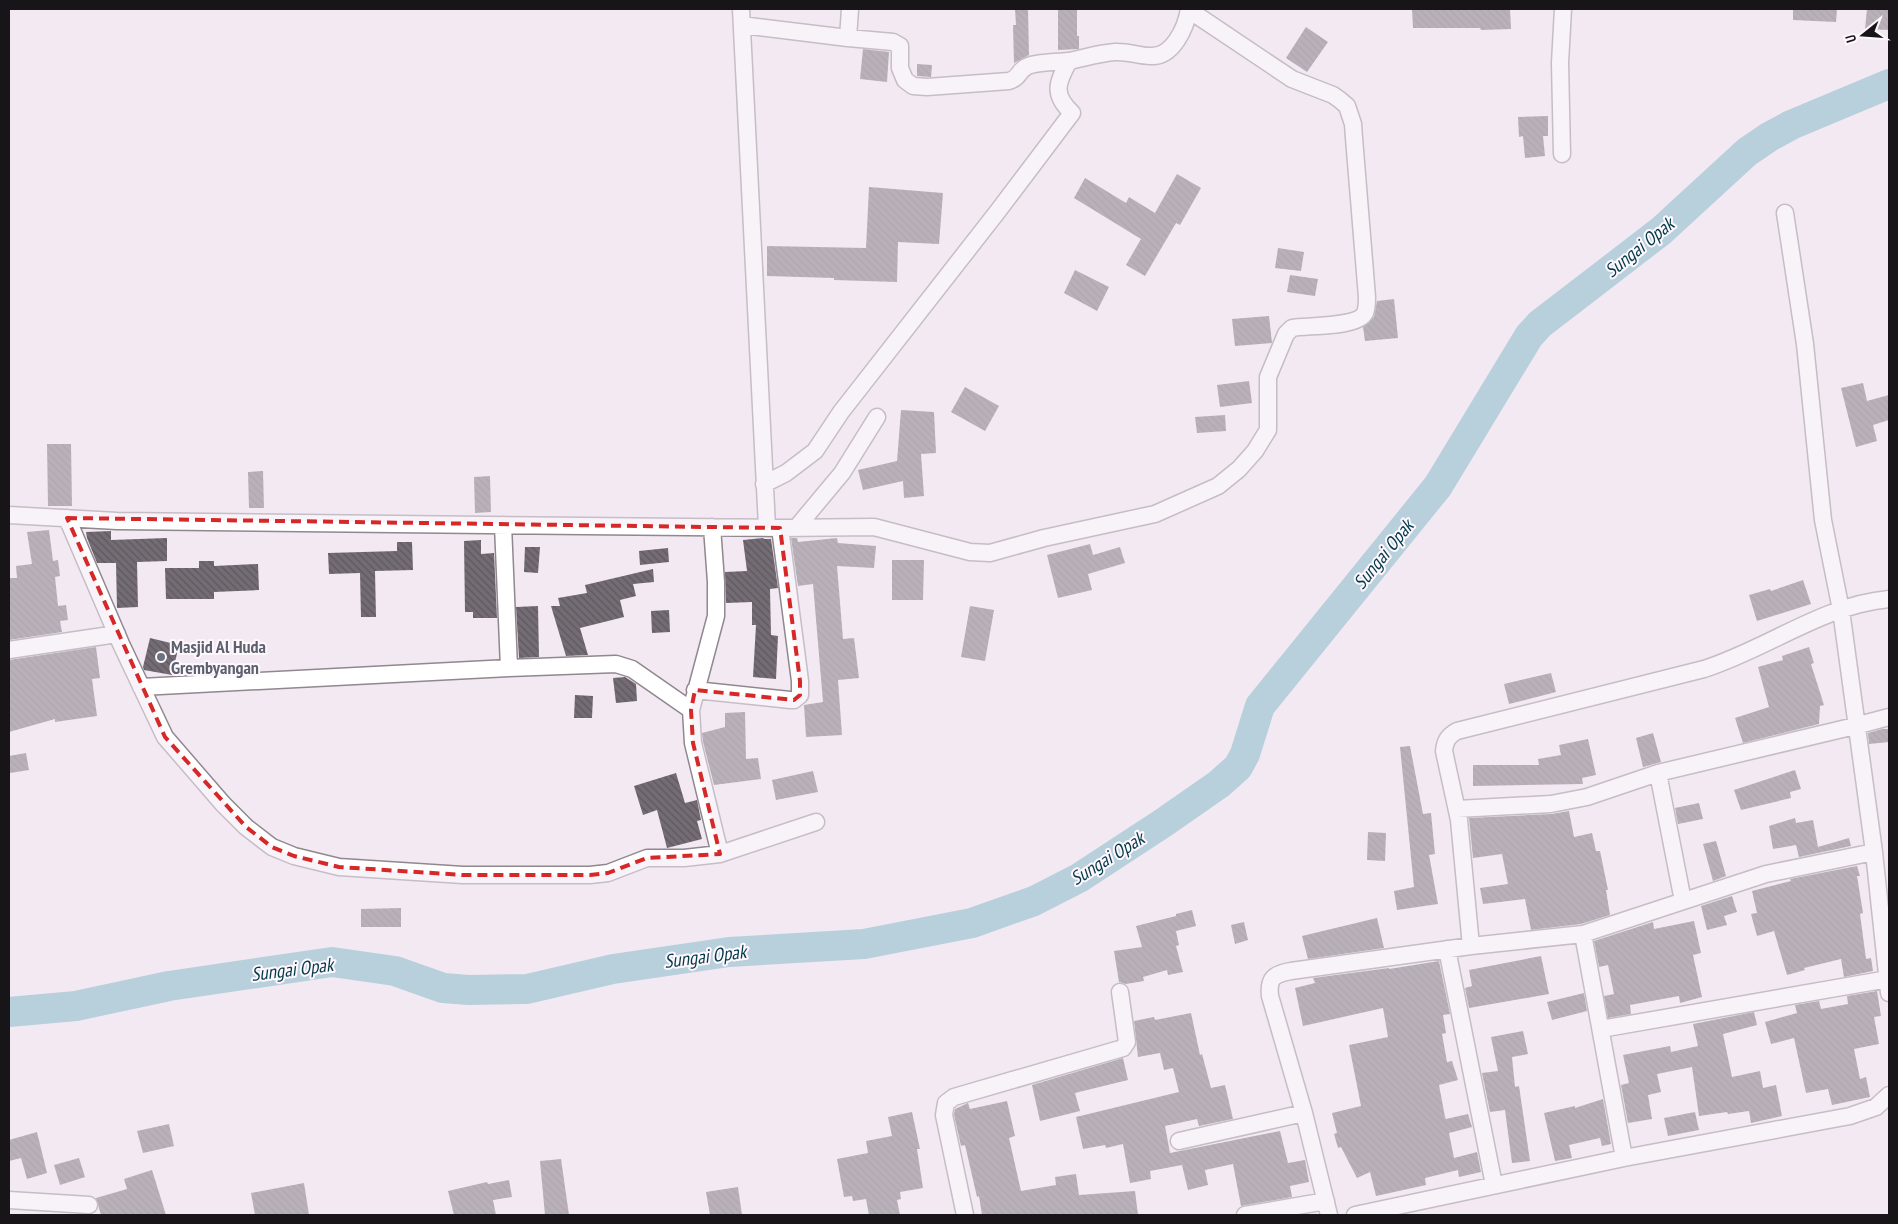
<svg xmlns="http://www.w3.org/2000/svg" width="1898" height="1224" viewBox="0 0 1898 1224" font-family="'PT Sans Narrow',sans-serif">
<style>
.lines{fill:none;stroke-linecap:round;stroke-linejoin:round}
.river{stroke:#72b0c0;stroke-width:30}
.building{fill:url(#building-back-hatch)}
.minor-casing{stroke:#90878f;stroke-width:19}
.minor{stroke:#fff;stroke-width:16}
.marked{fill:none;stroke:#d62828;stroke-width:4;stroke-dasharray:10 6;stroke-linejoin:round}
.worship-dot{fill:#6b7280;stroke:#fff7fe;stroke-width:2}
.labels{text-anchor:middle;stroke-width:4;stroke-linejoin:round;paint-order:stroke}
.worship-label{font-size:18px;font-weight:bold;fill:#5b616d;stroke:#fff7fe;text-anchor:start}
.water-label{font-size:19px;font-style:italic;fill:#003b47;stroke:#fff7fe}
</style>
<defs>
<pattern id="building-back-hatch" width="6" height="6" patternUnits="userSpaceOnUse" patternTransform="scale(1.25)"><rect width="6" height="6" fill="#746c74"/><path d="M-1 5l2 2M0 0l6 6M5-1l2 2" fill="none" stroke="#5e585e"/></pattern>
</defs>
<rect width="100%" height="100%" fill="#f3e9f2"/>
<g class="lines">
<path class="river" d="M9 1012 76 1006 169 986 332 962 395 971 443 988 469 990 527 989 613 969 729 952 864 944 972 923 1034 901 1079 878 1163 823 1219 784 1238 767 1245 754 1260 706 1438 486 1529 336 1540 324 1661 231 1747 152 1769 137 1791 125 1889 84"/>
</g>
<path class="building" d="M1015 9H1028L1029 55 1014 63 1013 25H1016Z
M1058 9H1077V36H1079V49L1058 50Z
M1412 9H1510L1511 29 1481 30 1480 28H1413Z
M1793 9H1837L1836 22 1793 20Z
M1867 9H1889V30L1865 29Z
M1306 27 1328 42 1307 72 1286 58Z
M863 49 889 52 887 82 860 79Z
M917 64 932 65 931 77 917 76Z
M1548 116V136H1543L1545 156 1525 158 1523 136 1519 137 1518 117Z
M1177 174 1201 188 1180 225 1176 223 1145 276 1126 265 1141 239 1074 198 1085 178 1126 203 1129 197 1155 213Z
M869 187 943 193 939 244 898 242 897 282 834 280V278L767 276V246L866 248Z
M1278 248 1304 252 1301 271 1275 268Z
M1075 270 1109 287 1097 311 1064 293Z
M1290 275 1318 279 1315 296 1287 292Z
M1394 299 1398 338 1365 341 1363 327 1374 317 1377 301Z
M1269 316 1272 343 1235 346 1232 319Z
M1249 381 1252 403 1220 407 1217 385Z
M1863 383 1867 401 1889 395V420L1873 425 1877 441 1856 447 1841 388Z
M965 387 999 406 985 431 951 412Z
M901 410 934 412 936 453 921 454 924 496 904 498 903 481 863 490 858 470 897 461Z
M1225 415 1226 431 1197 433 1195 417Z
M47 444H71L72 506H48Z
M263 471 264 508H249L248 472Z
M490 476 491 512 475 513 474 477Z
M49 530 53 561 58 560 60 576 55 577 58 606 66 605 68 620 60 621 62 632 9 640V578H17L16 566 32 564 27 532Z
M111 531V540L167 538V561L137 562 138 607 117 608 116 563H97L87 538 86 532Z
M763 538 764 539H771L778 588 770 589 771 635 778 636 776 679 753 677 756 625H752V602L726 603 725 572 747 571 743 540Z
M791 538H797L798 542 837 538 838 543 876 546 874 568 837 566 843 639 854 638 859 678 838 680 842 735 806 737 804 705 823 702 813 584 798 586Z
M481 540V554L494 553 497 618H473V612H465L464 541Z
M397 542H412L413 570 375 571 376 617H361L360 573 329 574 328 553 397 551Z
M1090 544 1093 555 1120 547 1125 563 1088 574 1092 590 1058 598 1047 555Z
M525 547H540L538 573 524 572Z
M668 548 669 562 640 565 639 551Z
M892 560H924L923 600H892Z
M199 561H214V566L258 564 259 590 214 592V599H166L165 568H199Z
M653 569 654 582 633 584 636 596 620 600 624 617 580 628 588 655 566 656 551 606H560L558 598 587 593 585 585Z
M1803 580 1811 604 1757 621 1749 595 1770 589 1771 591Z
M538 606 539 657 519 658 516 607Z
M970 606 994 610 985 661 961 657Z
M669 610 670 632 652 633 651 611Z
M150 638 179 645 172 675 144 670 143 667Z
M96 647 100 678 92 679 97 716 55 722V719L9 732V660Z
M1809 647 1814 663 1811 664 1824 705 1820 706 1819 724 1743 743 1735 718 1769 707 1758 667 1783 660 1782 656Z
M1551 673 1556 692 1509 704 1504 684Z
M625 677 636 684 637 701 616 703 613 678Z
M575 695 593 696 592 718H574Z
M745 712 746 759 758 758 761 779 714 785 703 742 702 733 725 727V713Z
M1882 729H1889V742L1869 744 1868 733Z
M1653 733 1661 762 1643 767 1636 738Z
M1588 739 1596 775 1582 778 1583 784 1473 786V765H1539L1538 759 1561 755 1559 745Z
M1410 746 1423 814 1431 813 1435 854 1429 855 1438 904 1397 910 1394 891 1414 887 1400 747Z
M26 753 29 770 10 773 9 756Z
M1795 770 1801 789 1790 792 1791 798 1741 810 1734 790Z
M813 771 818 792 776 800 772 780Z
M676 773 685 803 697 800 701 820 697 821 702 839 667 848 657 810 643 815 634 786Z
M1699 803 1703 819 1678 824 1675 808Z
M1569 811 1574 837 1592 833 1596 851H1600L1608 890H1606L1610 915 1581 924 1531 930 1525 899 1483 904 1480 888 1508 884 1502 854 1473 858 1469 818 1552 814Z
M1795 818 1796 823 1813 820 1818 847 1849 838 1851 846 1799 857 1796 845 1773 849 1769 826Z
M1368 832 1386 833 1385 861 1367 860Z
M1716 841 1726 876 1713 881 1703 844Z
M1857 866 1860 876H1857L1863 913 1860 914 1866 959 1871 958 1873 971 1844 977 1841 959 1804 968 1805 970 1787 975 1774 931 1757 936 1751 914 1757 913 1752 891 1791 881 1790 879Z
M1732 896 1737 912 1724 916 1727 925 1707 930 1701 906Z
M401 908V927H361V909Z
M1192 910 1196 926 1176 931 1179 945 1176 946 1183 972 1168 975 1167 970 1143 977 1144 981 1126 984 1119 982 1114 951 1142 947 1136 926 1176 916V914Z
M1377 918 1384 948 1308 959 1302 936Z
M1694 921 1701 953 1693 955 1702 997 1680 1003 1679 996 1630 1005 1631 1014 1608 1018 1604 996 1614 994 1608 965 1599 967 1594 941 1653 922 1654 929Z
M1244 922 1248 940 1235 944 1231 925Z
M1541 956 1549 994 1469 1008 1465 988 1472 986 1469 970Z
M1439 961 1450 1014 1443 1015 1446 1033 1442 1034 1447 1062 1452 1061 1458 1080 1439 1085 1445 1117 1446 1119 1468 1114 1472 1127 1449 1133 1454 1158 1477 1152 1481 1172 1459 1177 1458 1170 1425 1178 1426 1185 1376 1196 1370 1172 1357 1178 1341 1147 1338 1148 1334 1134 1337 1133 1332 1113 1361 1106 1349 1045 1388 1037 1383 1008 1303 1026 1295 988 1315 983 1313 978 1389 968V969Z
M1877 991 1881 1016 1874 1017 1879 1044 1854 1049 1860 1079 1866 1077 1870 1097 1832 1105 1828 1089 1806 1093 1794 1038 1771 1044 1765 1022 1797 1013 1795 1005 1819 1001 1821 1009 1848 1004 1847 996Z
M1584 993 1587 1011 1552 1020 1547 1002Z
M1754 1012 1757 1025 1723 1034 1732 1077 1760 1071 1763 1088 1776 1085 1782 1116 1751 1123 1749 1111 1728 1114 1727 1112 1699 1116 1692 1067 1657 1074 1661 1092 1648 1095 1652 1119 1628 1123 1621 1085 1629 1083 1623 1055 1670 1046 1671 1052 1698 1046 1693 1024Z
M1191 1013 1200 1055 1202 1054 1211 1088 1225 1085 1233 1119 1199 1126 1197 1119 1165 1126 1170 1153 1280 1131 1288 1163 1305 1160 1309 1182 1290 1186 1292 1197 1241 1206 1233 1164 1205 1170 1208 1185 1188 1190 1182 1165 1150 1171 1151 1179 1130 1183 1123 1144 1106 1148 1105 1145 1083 1149 1076 1117 1179 1092 1173 1068 1164 1070 1160 1053 1138 1057 1134 1021 1154 1017 1155 1020Z
M1523 1031 1528 1054 1512 1057 1515 1087 1519 1086 1530 1161 1512 1163 1505 1110 1490 1112 1482 1073 1498 1071 1491 1037Z
M1123 1058 1128 1080 1075 1093 1080 1111 1040 1121 1032 1085Z
M1603 1099 1611 1144 1602 1146 1600 1138 1569 1145 1572 1158 1555 1161 1544 1113 1575 1106V1108Z
M1007 1101 1015 1136 1009 1138 1021 1191 1056 1185 1055 1177 1076 1174 1079 1195 1135 1191 1138 1215H982L979 1196 977 1197 965 1145 961 1146 954 1115 955 1109 968 1103 970 1109Z
M912 1112 920 1149H917L923 1188 900 1192 901 1199 897 1200 900 1215H869L866 1199 853 1201 852 1196 844 1197 837 1159 868 1153 866 1141 892 1136 888 1117Z
M1695 1112 1699 1130 1668 1136 1664 1118Z
M169 1124 174 1146 143 1153 137 1131Z
M37 1132 47 1173 27 1179 21 1158 9 1161V1140Z
M79 1158 85 1177 60 1185 54 1165Z
M561 1159 569 1215H545L540 1161Z
M152 1170 166 1215H101L96 1198 127 1189 124 1179Z
M509 1180 512 1197 493 1200 496 1215H454L448 1191 487 1182 488 1184Z
M304 1183 309 1215H255L251 1193Z
M738 1187 742 1215H710L706 1192Z"/>
<g class="lines">
<defs>
<path id="minor" d="M741 9 767 527
M742 25 848 38 850 9
M848 38 893 42 900 46V68L905 80 913 86 927 87 1009 81C1021 77 1017 72 1026 67 1034 62 1059 62 1069 61
M1562 154 1560 63 1563 9
M1785 213 1805 344 1823 520 1841 610 1874 852 1889 993
M764 484 786 473 815 451 841 412 998 211 1072 113C1052 94 1057 83 1069 61 1084 58 1100 53 1115 52 1127 51 1139 56 1150 56 1173 58 1186 27 1189 9
M9 515 117 521 780 528 874 527 970 552 990 553 1044 538 1155 514 1218 486 1239 469 1255 451 1268 430V377L1286 334 1292 328C1307 325 1357 328 1365 313 1367 308 1367 301 1367 297L1354 138 1353 124 1347 106 1340 100 1333 95 1292 79 1189 10
M67 518 121 644 165 737 223 804 246 827 272 847 294 856 339 867 463 875H590L608 873 647 858H684L720 854 816 822
M712 527 716 582V616L691 710 693 743 720 854
M797 527 842 473 877 417
M9 650 117 634
M509 668 616 664 632 669 691 710
M141 687 509 668 503 525
M695 690 790 700H794L800 695V681L780 528
M1658 773 1683 901
M1457 809 1551 804 1587 797 1658 773 1855 726 1889 717
M1583 934 1624 1158
M1471 946 1459 820 1444 751C1445 741 1448 736 1457 731L1704 669C1767 649 1823 605 1889 599
M1447 949 1494 1185
M1601 1029 1888 979
M1179 1141 1304 1113
M9 1200 89 1205
M965 1215 944 1115 946 1103 954 1097 1123 1048 1127 1042 1120 992
M1245 1215 1326 1201
M1329 1215 1304 1113 1270 996C1268 978 1274 974 1291 971L1471 946 1583 934 1766 874 1874 852
M1355 1215 1624 1158 1850 1116 1876 1107 1889 1095"/>
</defs>
<use href="#minor" class="minor-casing"/>
<use href="#minor" class="minor"/>
</g>
<path d="M0 0H1898V1224H0ZM67 518 780 528 800 681V695L794 700 695 690 691 710 693 743 720 854 647 858 608 873 590 875H463L339 867 294 856 272 847 246 827 165 737Z" fill="#f3e9f2" fill-opacity=".55" fill-rule="evenodd"/>
<path class="marked" d="M67 518 780 528 800 681V695L794 700 695 690 691 710 693 743 720 854 647 858 608 873 590 875H463L339 867 294 856 272 847 246 827 165 737Z"/>
<circle class="worship-dot" cx="161" cy="657" r="5"/>
<g class="labels">
<g class="worship-label">
<text x="171" y="653">Masjid Al Huda<tspan x="171" dy="21">Grembyangan</tspan></text>
</g>
<g class="water-label">
<text transform="translate(1639 247) rotate(-39)" y="7">Sungai Opak</text>
<text transform="translate(1383 554) rotate(-51)" y="7">Sungai Opak</text>
<text transform="translate(1107 858) rotate(-32)" y="7">Sungai Opak</text>
<text transform="translate(705 956) rotate(-7)" y="7">Sungai Opak</text>
<text transform="translate(292 969) rotate(-7)" y="7">Sungai Opak</text>
</g>
</g>
<rect width="1898" height="1224" fill="none" stroke="#181518" stroke-width="20"/>
<g transform="translate(1863 35) rotate(253)" stroke="#fff7fe" stroke-width="4" paint-order="stroke">
<path d="M0-4L9 19L0 12L-9 19Z" fill="#181518"/>
<text y="-8" font-size="14" font-weight="bold" text-anchor="middle" fill="#181518">U</text>
</g>
</svg>
